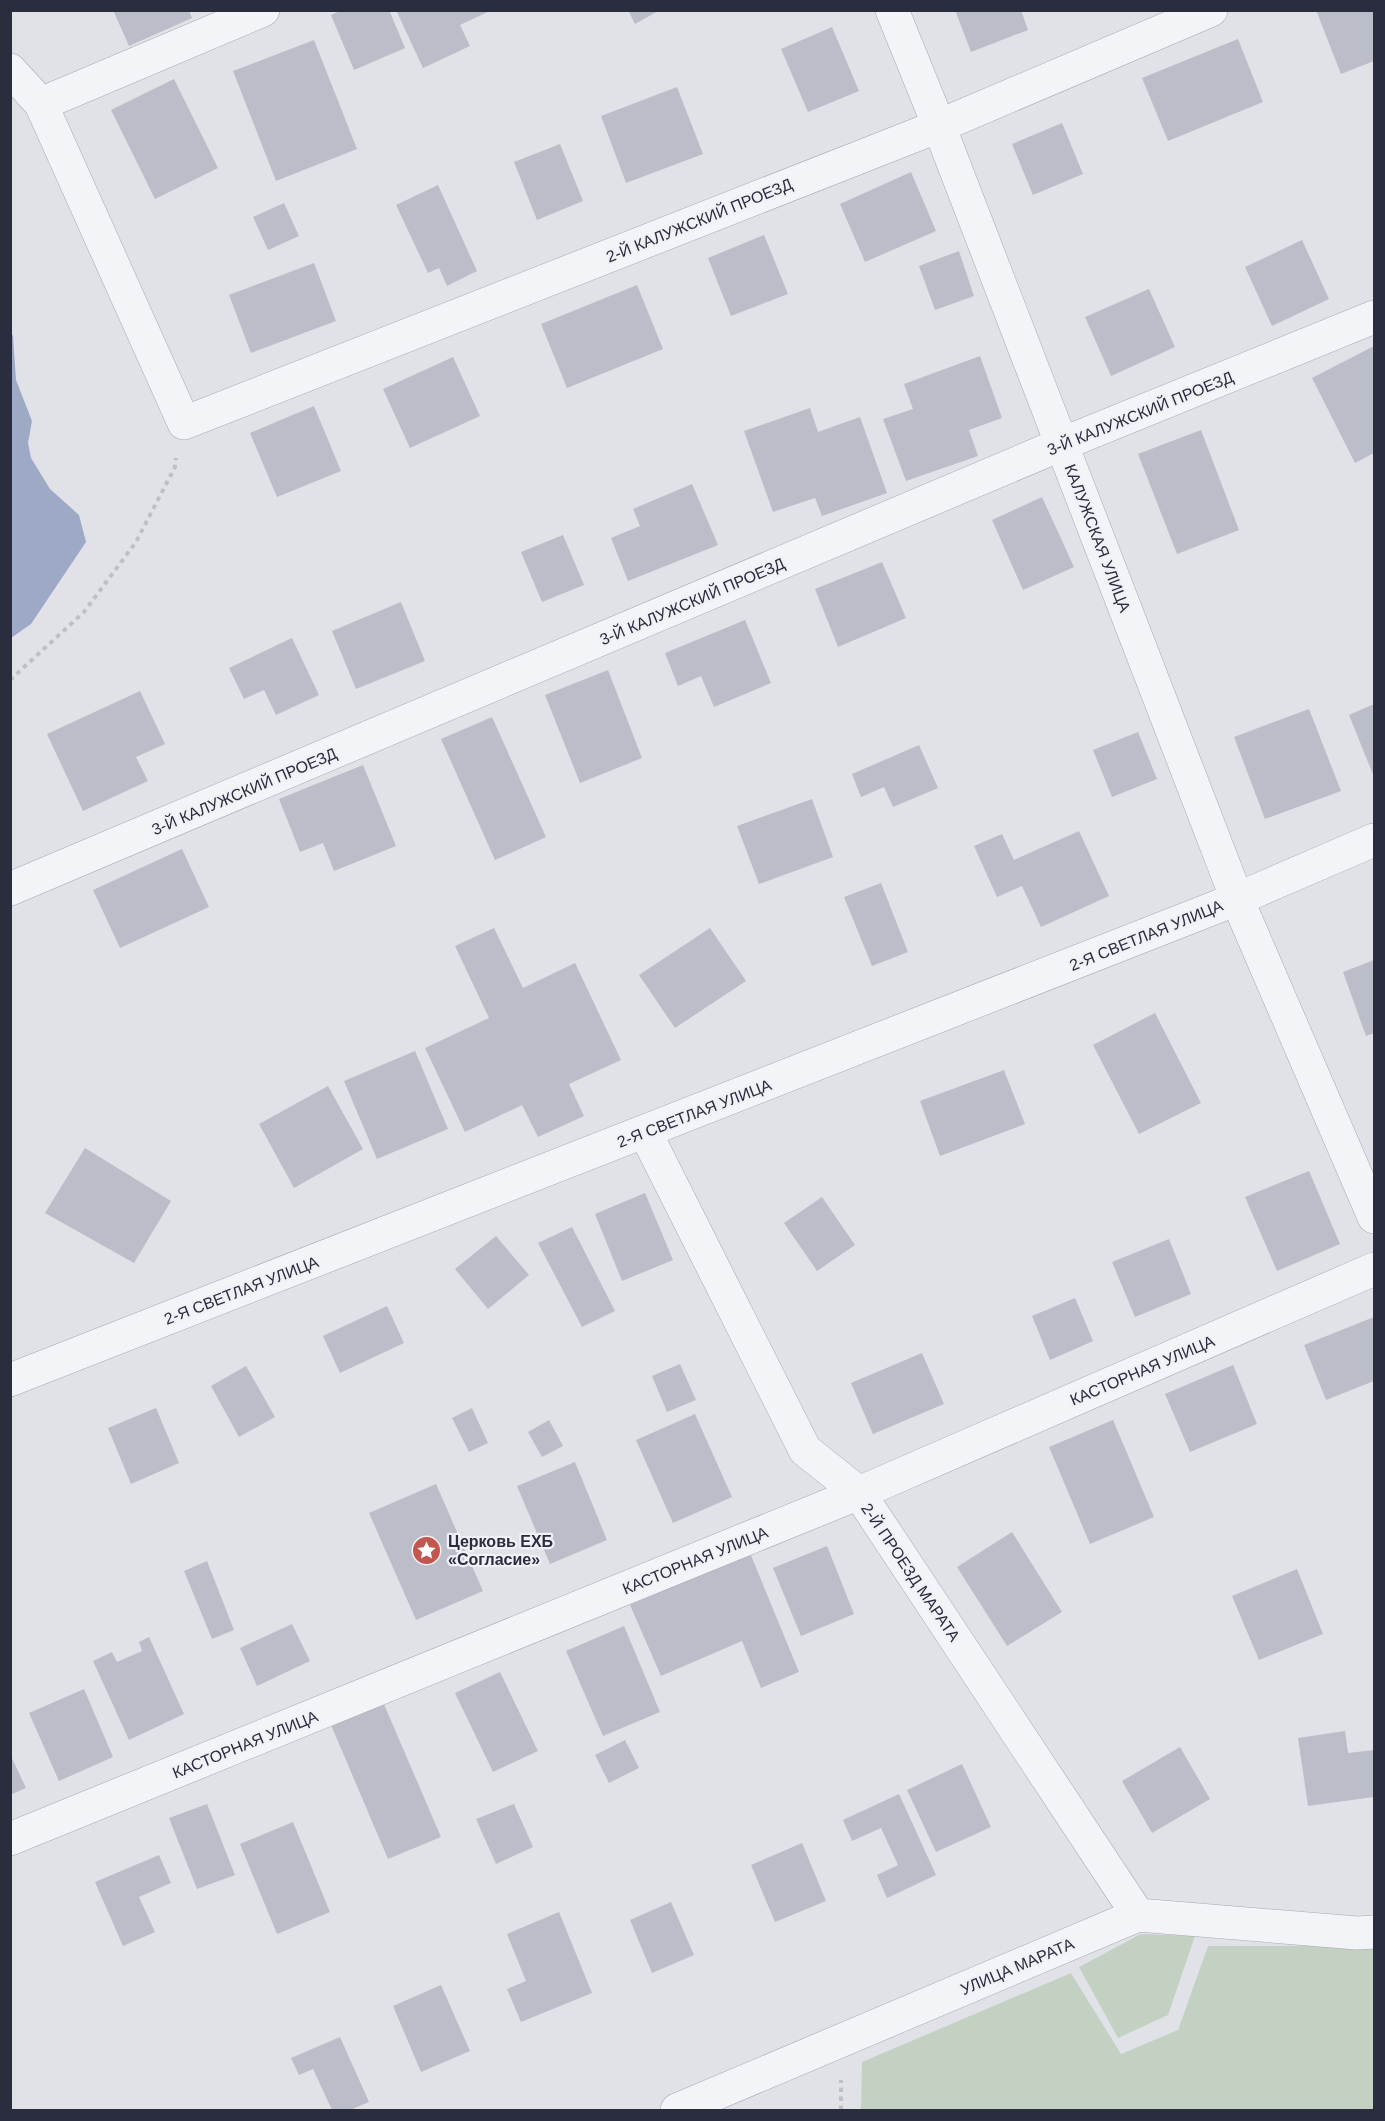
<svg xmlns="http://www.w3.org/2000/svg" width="1385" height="2121" viewBox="0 0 1385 2121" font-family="Arial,sans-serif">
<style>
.green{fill:#c3d1c2}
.water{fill:#9ea9c5}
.building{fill:#bbbdc8}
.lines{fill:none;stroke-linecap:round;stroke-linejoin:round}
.street-casing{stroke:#a6a8b2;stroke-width:34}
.path{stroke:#bfc0c7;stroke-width:4;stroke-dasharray:4.5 4.5;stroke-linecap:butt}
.street{stroke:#f3f4f7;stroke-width:33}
.labels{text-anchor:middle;stroke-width:4.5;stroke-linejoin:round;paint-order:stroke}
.street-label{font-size:16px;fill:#2a2d3e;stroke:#f0f1f6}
.poi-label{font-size:16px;font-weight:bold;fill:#2a2d3e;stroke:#f0f1f6;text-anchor:start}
</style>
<rect width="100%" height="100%" fill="#e1e2e8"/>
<path class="green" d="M1141 1934 1195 1936 1168 2015 1118 2038 1079 1967Z
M1208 1946H1374V2110H861L862 2062 1071 1973 1121 2054 1178 2030Z"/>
<path class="water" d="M10 330 13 336 16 380 32 421 28 443 31 458 50 489 79 515 86 542 31 624 11 638Z"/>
<path class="building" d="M113 10H189L192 18 129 46Z
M342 10H389L405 48 354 70 331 15Z
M396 10H492L460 25 470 46 423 68Z
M628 10H660L635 24Z
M955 10H1021L1028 30 971 52Z
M1316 10H1374V61L1341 74Z
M832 27 859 91 808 112 781 49Z
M1238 39 1263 102 1168 141 1142 78Z
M314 40 357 149 276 181 233 71Z
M174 79 218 168 155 199 111 110Z
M677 87 703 154 626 183 601 116Z
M1062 123 1083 174 1033 195 1012 144Z
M560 144 583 201 537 220 514 162Z
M911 172 936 231 865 262 840 204Z
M438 185 477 271 447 286 439 268 428 273 396 205Z
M284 203 299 236 268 250 253 217Z
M764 235 788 294 731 316 708 258Z
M1302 240 1329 299 1272 326 1245 267Z
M959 251 974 296 935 310 919 266Z
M314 263 336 321 251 353 229 295Z
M637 285 663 349 567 388 541 324Z
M1149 289 1175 347 1111 376 1085 317Z
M1374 346V453L1355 463 1312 378Z
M980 356 1002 418 969 430 978 456 906 481 883 419 913 409 904 384Z
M453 357 480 416 410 448 383 389Z
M314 406 341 471 277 497 250 433Z
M810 408 818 432 860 417 887 493 822 516 815 498 773 512 744 431Z
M1201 430 1239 530 1177 554 1138 454Z
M692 484 718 545 628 581 611 538 640 526 633 509Z
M1042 497 1074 567 1023 590 992 520Z
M563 535 584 585 542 602 521 552Z
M882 562 906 618 838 647 815 589Z
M401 602 425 661 356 689 332 631Z
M745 620 771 683 714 707 701 676 678 686 665 653Z
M292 638 319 695 276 715 264 690 244 699 229 668Z
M608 670 642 758 580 783 545 695Z
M140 691 165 744 136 757 148 781 83 811 47 734Z
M1374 704V777L1349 715Z
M1309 709 1341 791 1265 819 1234 737Z
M492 717 546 837 495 860 441 739Z
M1138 732 1157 779 1112 797 1093 750Z
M919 745 938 788 893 807 884 787 861 797 852 774Z
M363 765 396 846 334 871 323 843 300 852 279 799Z
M812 799 833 857 759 884 737 826Z
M1079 831 1109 896 1041 927 1022 886 997 897 974 846 1002 834 1014 860Z
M182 849 209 907 120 948 93 890Z
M881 883 908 952 872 966 844 897Z
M494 928 523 988 575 963 621 1060 569 1084 584 1116 538 1137 522 1105 465 1132 425 1048 489 1018 455 946Z
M710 928 746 981 675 1028 639 975Z
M1374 960V1033L1366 1036 1343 972Z
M1155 1013 1201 1103 1139 1134 1093 1045Z
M415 1051 448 1129 377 1159 344 1081Z
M1004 1070 1025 1124 940 1156 920 1101Z
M328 1086 363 1149 294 1188 259 1124Z
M85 1148 171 1201 134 1263 45 1213Z
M1309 1171 1340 1244 1277 1271 1245 1197Z
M645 1193 673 1260 622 1281 595 1214Z
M822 1197 855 1245 817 1271 784 1223Z
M572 1227 615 1311 582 1327 538 1243Z
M496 1236 529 1275 488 1309 455 1269Z
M1169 1239 1191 1294 1135 1317 1112 1262Z
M1075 1298 1093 1341 1050 1360 1032 1316Z
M387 1306 404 1343 340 1373 323 1336Z
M1374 1317V1381L1326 1400 1304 1345Z
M922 1353 944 1404 873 1434 851 1383Z
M680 1364 696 1400 667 1412 652 1376Z
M1233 1365 1257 1424 1190 1452 1165 1394Z
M246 1366 275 1417 239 1437 211 1386Z
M156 1408 179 1463 131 1484 108 1428Z
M472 1408 488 1443 469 1452 452 1418Z
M695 1414 732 1497 673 1523 636 1440Z
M549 1420 563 1446 542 1457 528 1432Z
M1113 1420 1154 1517 1090 1544 1049 1447Z
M575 1462 607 1540 550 1564 517 1486Z
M436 1484 483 1591 416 1620 369 1513Z
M1012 1532 1062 1612 1007 1646 957 1567Z
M827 1546 854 1614 801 1636 773 1568Z
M750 1553 799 1672 761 1688 742 1641 661 1676 630 1605Z
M207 1561 234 1630 212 1639 184 1571Z
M1297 1569 1323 1634 1259 1660 1232 1596Z
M292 1624 310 1661 257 1686 240 1648Z
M624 1626 660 1712 603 1736 566 1651Z
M149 1637 184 1714 129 1740 93 1661 112 1652 117 1662 142 1651 139 1642Z
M500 1672 538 1751 493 1772 455 1693Z
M84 1689 113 1757 59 1781 29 1713Z
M383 1702 441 1837 388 1859 331 1725Z
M1345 1731 1348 1753 1374 1750V1797L1308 1806 1298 1738Z
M625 1740 639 1768 609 1783 595 1755Z
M1180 1747 1210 1799 1152 1833 1122 1781Z
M10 1754 26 1788 10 1795Z
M962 1764 991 1827 936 1852 907 1790Z
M899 1794 936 1875 887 1898 877 1875 898 1865 881 1828 852 1841 843 1820Z
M207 1804 235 1875 197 1889 169 1818Z
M514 1804 533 1847 496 1864 476 1819Z
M293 1822 330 1912 277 1934 240 1844Z
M802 1843 826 1901 775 1922 751 1865Z
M159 1855 171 1883 139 1897 155 1932 123 1946 95 1882Z
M671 1902 694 1955 652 1973 630 1920Z
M559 1912 592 1993 521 2022 507 1989 526 1981 507 1934Z
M441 1985 470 2051 421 2072 393 2006Z
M340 2037 369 2102 350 2110H332L313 2069 299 2075 291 2058Z"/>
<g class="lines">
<defs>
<path id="street" d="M892 10 939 126 1237 899 1374 1217
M10 70 41 104 184 423 939 126 1211 10
M41 104 263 10
M10 889 1062 444 1374 317
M645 1132 805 1450 859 1493 1138 1915
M10 1380 1237 899 1374 840
M10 1839 859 1493 1374 1269
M677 2110 1138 1915 1357 1933 1374 1932"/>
</defs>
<use href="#street" class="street-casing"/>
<path class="path" d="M10 680 84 612 136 542 175 467 176 458
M841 2110V2080"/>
<use href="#street" class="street"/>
</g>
<defs>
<symbol id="sight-disc" viewBox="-11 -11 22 22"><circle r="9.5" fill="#c35750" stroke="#f0f1f6"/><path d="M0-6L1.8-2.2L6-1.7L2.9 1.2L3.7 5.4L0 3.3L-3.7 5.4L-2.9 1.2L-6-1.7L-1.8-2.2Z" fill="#fff"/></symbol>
</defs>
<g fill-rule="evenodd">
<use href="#sight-disc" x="410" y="1534" width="33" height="33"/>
</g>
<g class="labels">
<g class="street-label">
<text transform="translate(699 220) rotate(-22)" y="6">2-Й КАЛУЖСКИЙ ПРОЕЗД</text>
<text transform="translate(1140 413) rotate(-22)" y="6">3-Й КАЛУЖСКИЙ ПРОЕЗД</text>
<text transform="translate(1098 538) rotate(69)" y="6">КАЛУЖСКАЯ УЛИЦА</text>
<text transform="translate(692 601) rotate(-23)" y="6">3-Й КАЛУЖСКИЙ ПРОЕЗД</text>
<text transform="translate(244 791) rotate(-23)" y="6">3-Й КАЛУЖСКИЙ ПРОЕЗД</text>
<text transform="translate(1146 935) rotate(-22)" y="6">2-Я СВЕТЛАЯ УЛИЦА</text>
<text transform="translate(694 1113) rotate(-21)" y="6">2-Я СВЕТЛАЯ УЛИЦА</text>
<text transform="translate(241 1290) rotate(-21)" y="6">2-Я СВЕТЛАЯ УЛИЦА</text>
<text transform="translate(1142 1370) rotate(-23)" y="6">КАСТОРНАЯ УЛИЦА</text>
<text transform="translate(695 1560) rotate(-22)" y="6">КАСТОРНАЯ УЛИЦА</text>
<text transform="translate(911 1572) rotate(56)" y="6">2-Й ПРОЕЗД МАРАТА</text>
<text transform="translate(245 1744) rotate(-22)" y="6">КАСТОРНАЯ УЛИЦА</text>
<text transform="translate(1017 1966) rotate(-23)" y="6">УЛИЦА МАРАТА</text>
</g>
<g class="poi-label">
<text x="448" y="1547">Церковь ЕХБ<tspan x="448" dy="18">«Согласие»</tspan></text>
</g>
</g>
<rect width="1385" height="2121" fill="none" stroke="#2a2d3e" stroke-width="24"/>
</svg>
